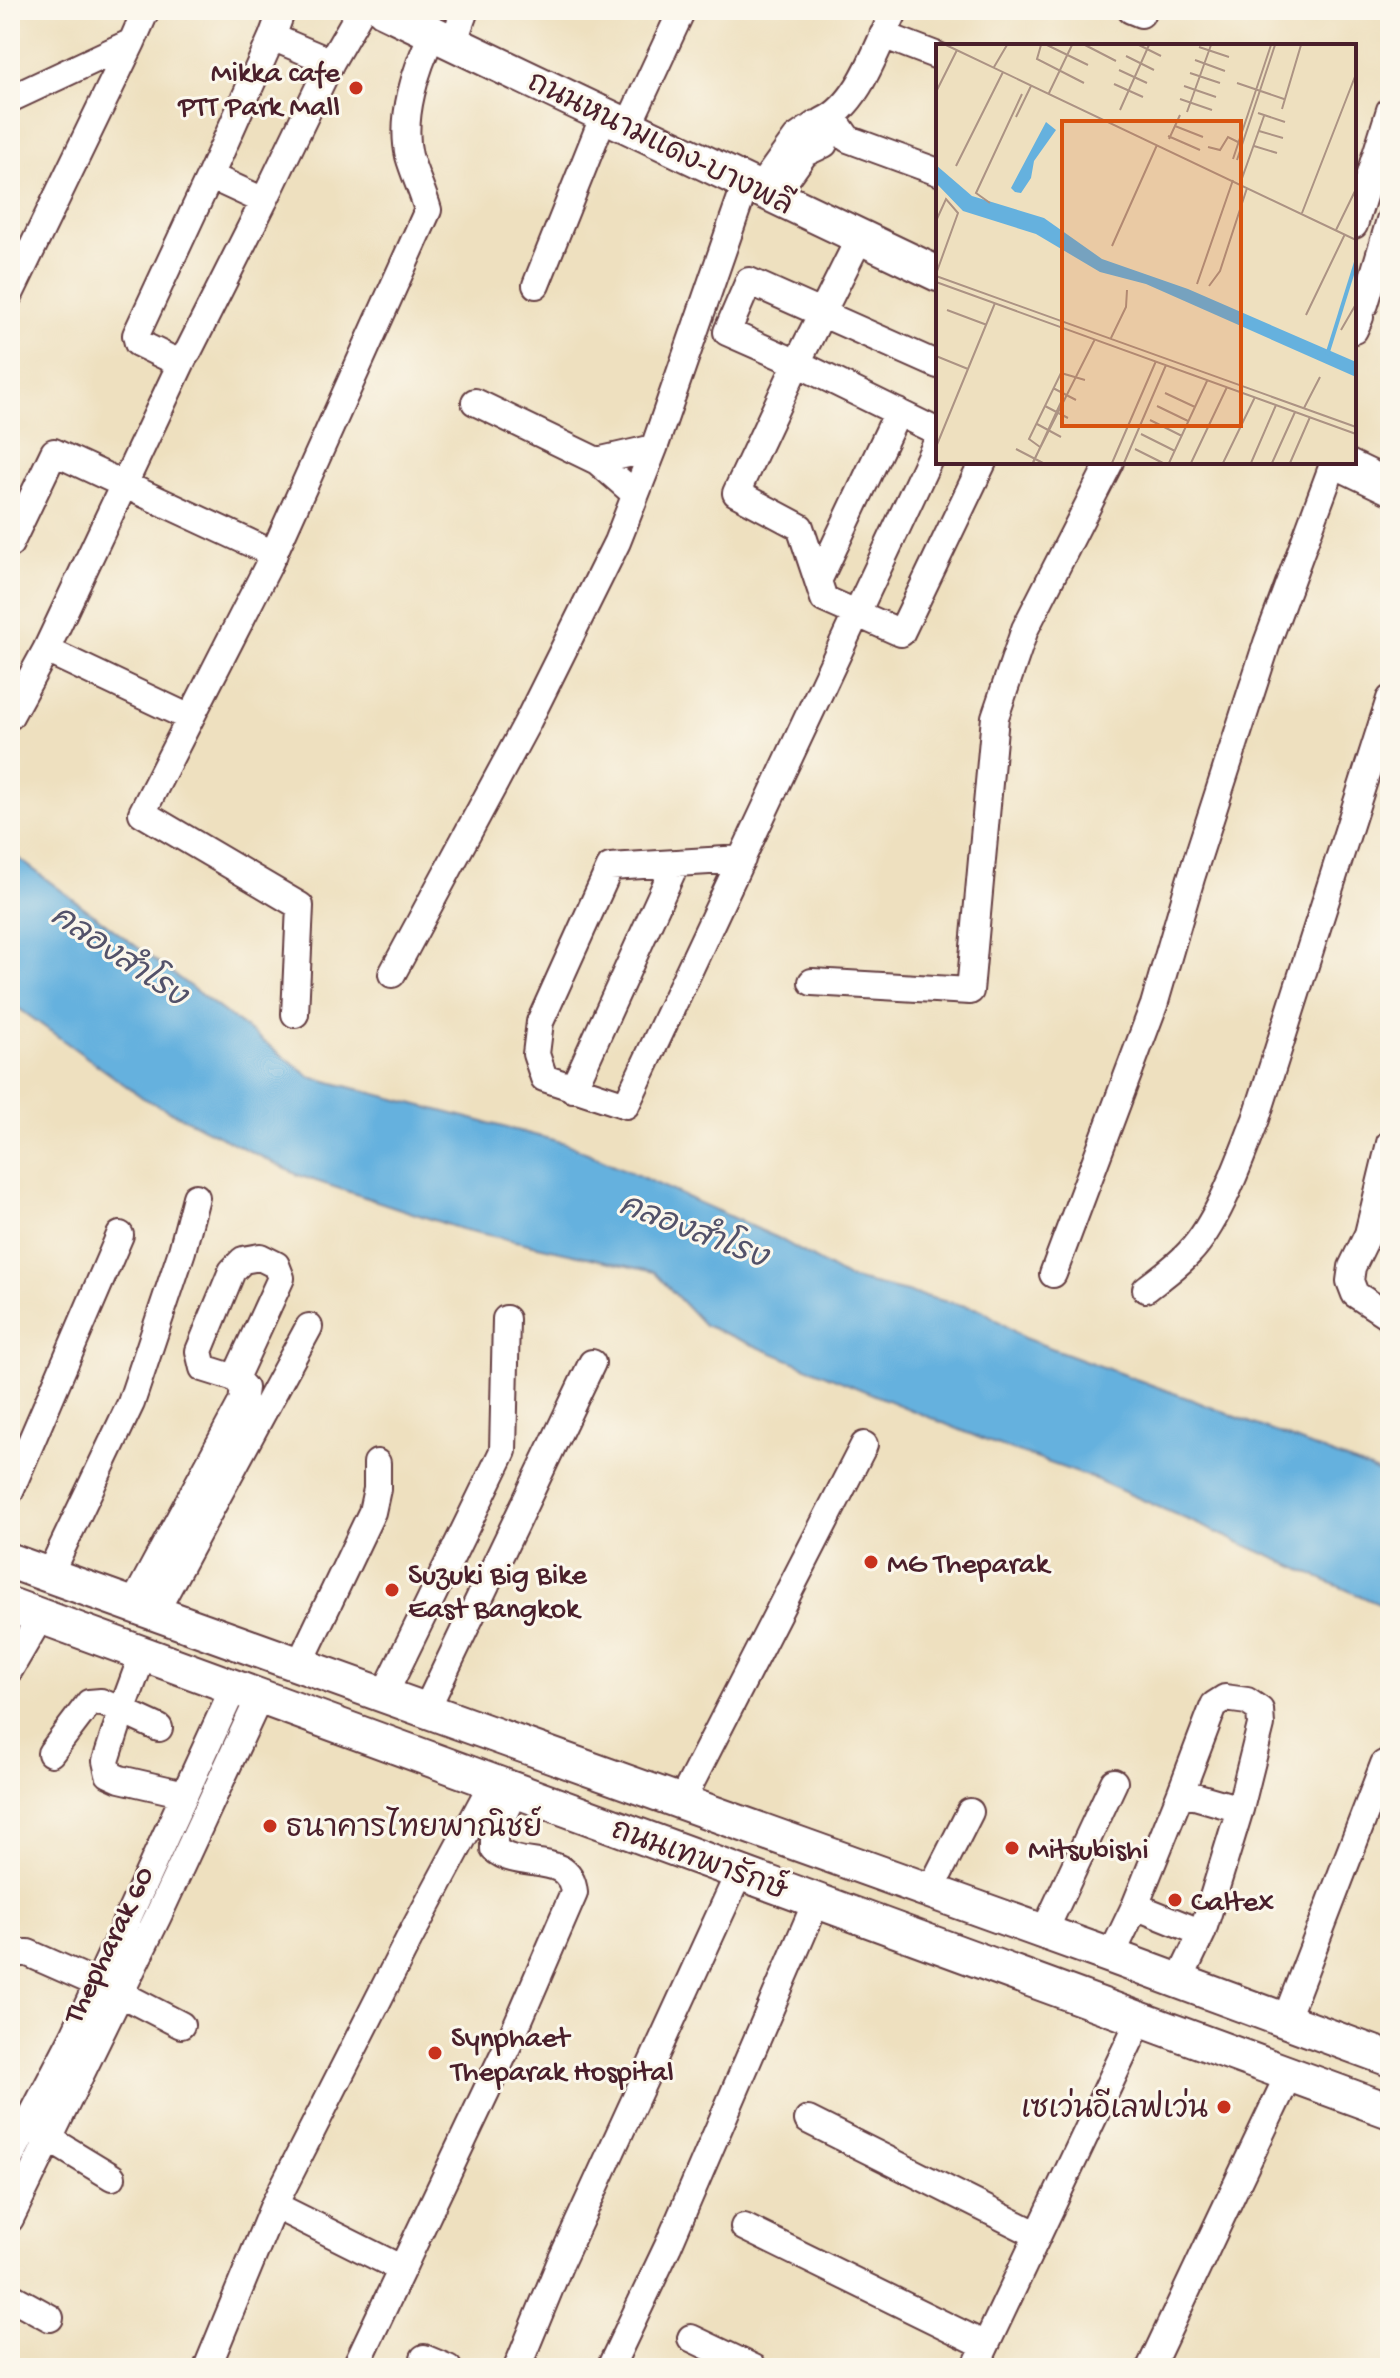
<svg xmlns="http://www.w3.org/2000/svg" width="1400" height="2378" viewBox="0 0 1400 2378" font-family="'Gochi Hand','Playpen Sans Thai',sans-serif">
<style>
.water{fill:#65b1de;stroke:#586884;stroke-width:2}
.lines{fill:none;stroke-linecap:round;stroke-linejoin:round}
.minor-casing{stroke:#633c41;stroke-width:30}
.major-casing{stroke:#633c41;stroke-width:38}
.minor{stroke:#fff;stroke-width:26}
.major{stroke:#fff;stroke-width:34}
.poi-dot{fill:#c8321e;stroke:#fbf7ec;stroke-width:3}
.labels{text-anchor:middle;stroke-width:6;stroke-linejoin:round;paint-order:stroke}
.poi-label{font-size:30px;fill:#4a1f2b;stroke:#fbf7ec;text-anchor:start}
.street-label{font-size:30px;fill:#4a1f2b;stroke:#fbf7ec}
.water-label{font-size:32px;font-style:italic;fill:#53526a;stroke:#fbf7ec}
.inset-river{fill:none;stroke:#65b1de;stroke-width:4}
.inset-road{fill:none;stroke:#ac9384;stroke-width:2}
.view{fill:#d8530f;fill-opacity:0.15;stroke:#d8530f;stroke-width:4}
.inset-edge{fill:none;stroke:#4a1f2b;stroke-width:4}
</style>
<rect width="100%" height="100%" fill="#fbf7ec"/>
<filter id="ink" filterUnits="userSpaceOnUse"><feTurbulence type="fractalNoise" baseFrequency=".0125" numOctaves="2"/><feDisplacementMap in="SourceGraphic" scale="16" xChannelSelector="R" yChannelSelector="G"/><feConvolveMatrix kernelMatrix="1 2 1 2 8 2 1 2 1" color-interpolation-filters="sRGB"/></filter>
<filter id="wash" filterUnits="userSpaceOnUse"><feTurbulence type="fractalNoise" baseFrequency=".006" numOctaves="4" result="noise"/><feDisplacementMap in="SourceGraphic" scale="32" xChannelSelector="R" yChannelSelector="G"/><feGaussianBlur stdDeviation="1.8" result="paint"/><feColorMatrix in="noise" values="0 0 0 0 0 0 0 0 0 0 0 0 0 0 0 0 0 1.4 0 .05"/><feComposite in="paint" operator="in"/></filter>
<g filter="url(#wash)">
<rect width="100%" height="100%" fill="#eee0bf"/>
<path class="water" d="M10 852 311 1077 565 1143 778 1238 848 1278 982 1310 1024 1338 1190 1399 1390 1477V1609L1095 1479 987 1441 704 1325 654 1272 461 1229 298 1175 143 1098 10 1002Z"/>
</g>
<g filter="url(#ink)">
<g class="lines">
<defs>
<path id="minor" d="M282 10 272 37 331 62 361 10
M1131 10 1141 14
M883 35 938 56
M272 37 210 176 264 201 331 62
M453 43 465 10
M10 99 132 42 146 10
M832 116 848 139 938 172
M823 121C860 104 877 46 895 10
M628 126 682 10
M210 176 136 335 138 343 175 361 184 357 189 350 264 201
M787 178 805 153 824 144
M759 189 796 138 816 124
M1354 225 1390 110
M860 237 797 363 736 493 800 527 824 599 901 633 983 462
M536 285 604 115
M10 294 132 42
M1365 304 1390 220
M1354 330 1360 317
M938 365 749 281 727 332 797 363 938 432
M475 402 597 461 635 494
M597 461 654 448
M10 544 54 452 274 554
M818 581 898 412
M46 650 184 357
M10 716 46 650 190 718
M742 859 610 867 540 1022 536 1054 544 1078 626 1105C730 883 834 662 938 440
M392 974 526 725 617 542 654 448 746 183
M812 982 970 991 995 717 1025 629 1110 462
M295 1014 300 906 142 813 268 566 428 210C423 192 414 174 409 156 400 117 416 68 433 33
M573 1089 676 863
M1390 1143 1368 1234 1352 1267 1350 1281 1355 1294 1390 1317
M1053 1274 1154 1005 1191 878 1267 643 1334 462
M1146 1289C1160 1278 1176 1267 1189 1253 1219 1222 1240 1159 1256 1119L1390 699
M10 1491 120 1235
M49 1575 131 1403 182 1251 196 1197
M133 1605 242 1402 244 1388 235 1378 203 1368 199 1351 232 1271 243 1260 260 1257 276 1265 281 1278 235 1378
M155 1612 309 1327
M299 1665 372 1512 377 1489V1463
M10 1669 41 1616
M384 1695 503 1451 506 1319
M426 1710 592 1363
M159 1728 122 1711 106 1761 109 1774 120 1779 185 1794
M51 1753 89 1703 101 1702 122 1711 143 1654
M1181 1792 1214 1705 1225 1698 1247 1701 1260 1710 1261 1725 1240 1809
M681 1802 864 1445
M930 1891 970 1812
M1135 1906 1202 1933
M1044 1932 1114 1782
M10 1953H28L119 1993 181 2025
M1111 1956 1135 1906 1181 1792 1240 1809 1202 1933 1179 1981
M1285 2021 1384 1764
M808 2120 1038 2235
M33 2129 112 2177
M10 2158 74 2035 234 1687
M274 2205 400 2268
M10 2219 158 1916 260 1696
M744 2227 985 2345
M10 2296 50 2318
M691 2338 754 2368
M424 2358 448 2368
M207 2368 274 2205 409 1939 493 1782
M355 2368 509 2043 574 1893C570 1850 521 1872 494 1849V1836L516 1790
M517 2368 561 2261 739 1873
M610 2368 668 2246 817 1900
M975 2368 1140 2019
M1150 2368 1289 2074"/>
<path id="major" d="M384 10 938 274
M1338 462 1390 487
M10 1561 1111 1956 1390 2059
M10 1605 1390 2111"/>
</defs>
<use href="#minor" class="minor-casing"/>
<use href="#major" class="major-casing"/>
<use href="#minor" class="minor"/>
<use href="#major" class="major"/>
</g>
</g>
<g class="poi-dot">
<circle cx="356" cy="88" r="8"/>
<circle cx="871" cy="1562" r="8"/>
<circle cx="392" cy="1590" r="8"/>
<circle cx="270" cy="1826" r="8"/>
<circle cx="1012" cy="1848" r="8"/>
<circle cx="1175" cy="1900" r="8"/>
<circle cx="435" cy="2053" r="8"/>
<circle cx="1224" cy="2107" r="8"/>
</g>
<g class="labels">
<g class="poi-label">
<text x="340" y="81" text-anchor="end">Mikka cafe<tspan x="340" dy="34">PTT Park Mall</tspan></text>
<text x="887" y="1572">MG Theparak</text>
<text x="408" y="1583">Suzuki Big Bike<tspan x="408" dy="34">East Bangkok</tspan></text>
<text x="286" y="1836">ธนาคารไทยพาณิชย์</text>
<text x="1028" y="1858">Mitsubishi</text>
<text x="1191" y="1910">Caltex</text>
<text x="451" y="2046">Synphaet<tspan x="451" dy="34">Theparak Hospital</tspan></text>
<text x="1208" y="2117" text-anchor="end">เซเว่นอีเลฟเว่น</text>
</g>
<g class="street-label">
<text transform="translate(661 142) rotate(26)" y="10">ถนนหนามแดง-บางพลี</text>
<text transform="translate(700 1858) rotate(20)" y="10">ถนนเทพารักษ์</text>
<text transform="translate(107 1944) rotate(-64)" y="10">Thepharak 60</text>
</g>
<g class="water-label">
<text transform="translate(120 954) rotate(34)" y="11">คลองสำโรง</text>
<text transform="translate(694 1229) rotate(21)" y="11">คลองสำโรง</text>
</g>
</g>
<g transform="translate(936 44)">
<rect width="420" height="420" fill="#eee0bf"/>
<path d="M110 78 120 86 98 117 95 134 85 149 79 148 75 144ZM0 121 36 152 108 174 166 215 252 245 420 318V333L210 240 164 228 100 190 27 167 0 139Z" fill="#65b1de"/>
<path class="inset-river" d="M391 311 420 218"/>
<path class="inset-road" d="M10 1 420 196M105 1 101 15 148 39M111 1 152 21M149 1 180 17M203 1 225 12M263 3 293 13M190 12 218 26M259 16 289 27M58 23 71 1M183 26 211 39M254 29 284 39M301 39 348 55M178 40 207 53M248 42 280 53M0 48 21 6M113 49 136 1M244 55 276 66M346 65 365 1M184 66 213 1M251 68 275 1M322 69 349 78M80 73 95 42M239 82 267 93M323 87 347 94M232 92 264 106M233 95 244 71M318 102 341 109M272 103 284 106 292 93 302 98M297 115 335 1M301 116 339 1M20 122 67 28M304 140 328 72M54 159 40 149 86 50M366 169 420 30M0 177 10 155 22 169 0 230M400 186 420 145M176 202 221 101M0 232 420 383M0 238 420 390M261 240 297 136M273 242 284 227 311 144M11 266 51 281M370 271 409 190M405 286 420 260M175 294 190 263 191 246M0 312 32 325M117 344 140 356M229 349 259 363M109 362 132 374M221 362 252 377M368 364 384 333M214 376 246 392M101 380 125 393M205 390 239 407M0 403 59 259M104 403 93 395 125 329 149 336M80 405 107 419M199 405 227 419M97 418 159 295M97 419 126 356M176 419 220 317M188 419 230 321M233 419 271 337M255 419 291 343M287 419 319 353M315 419 340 361M336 419 359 368M354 419 374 373"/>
<path class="view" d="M126 77H305V382H126Z"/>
<rect width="420" height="420" class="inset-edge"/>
</g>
<rect width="1400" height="2378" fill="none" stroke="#fbf7ec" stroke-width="40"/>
</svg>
